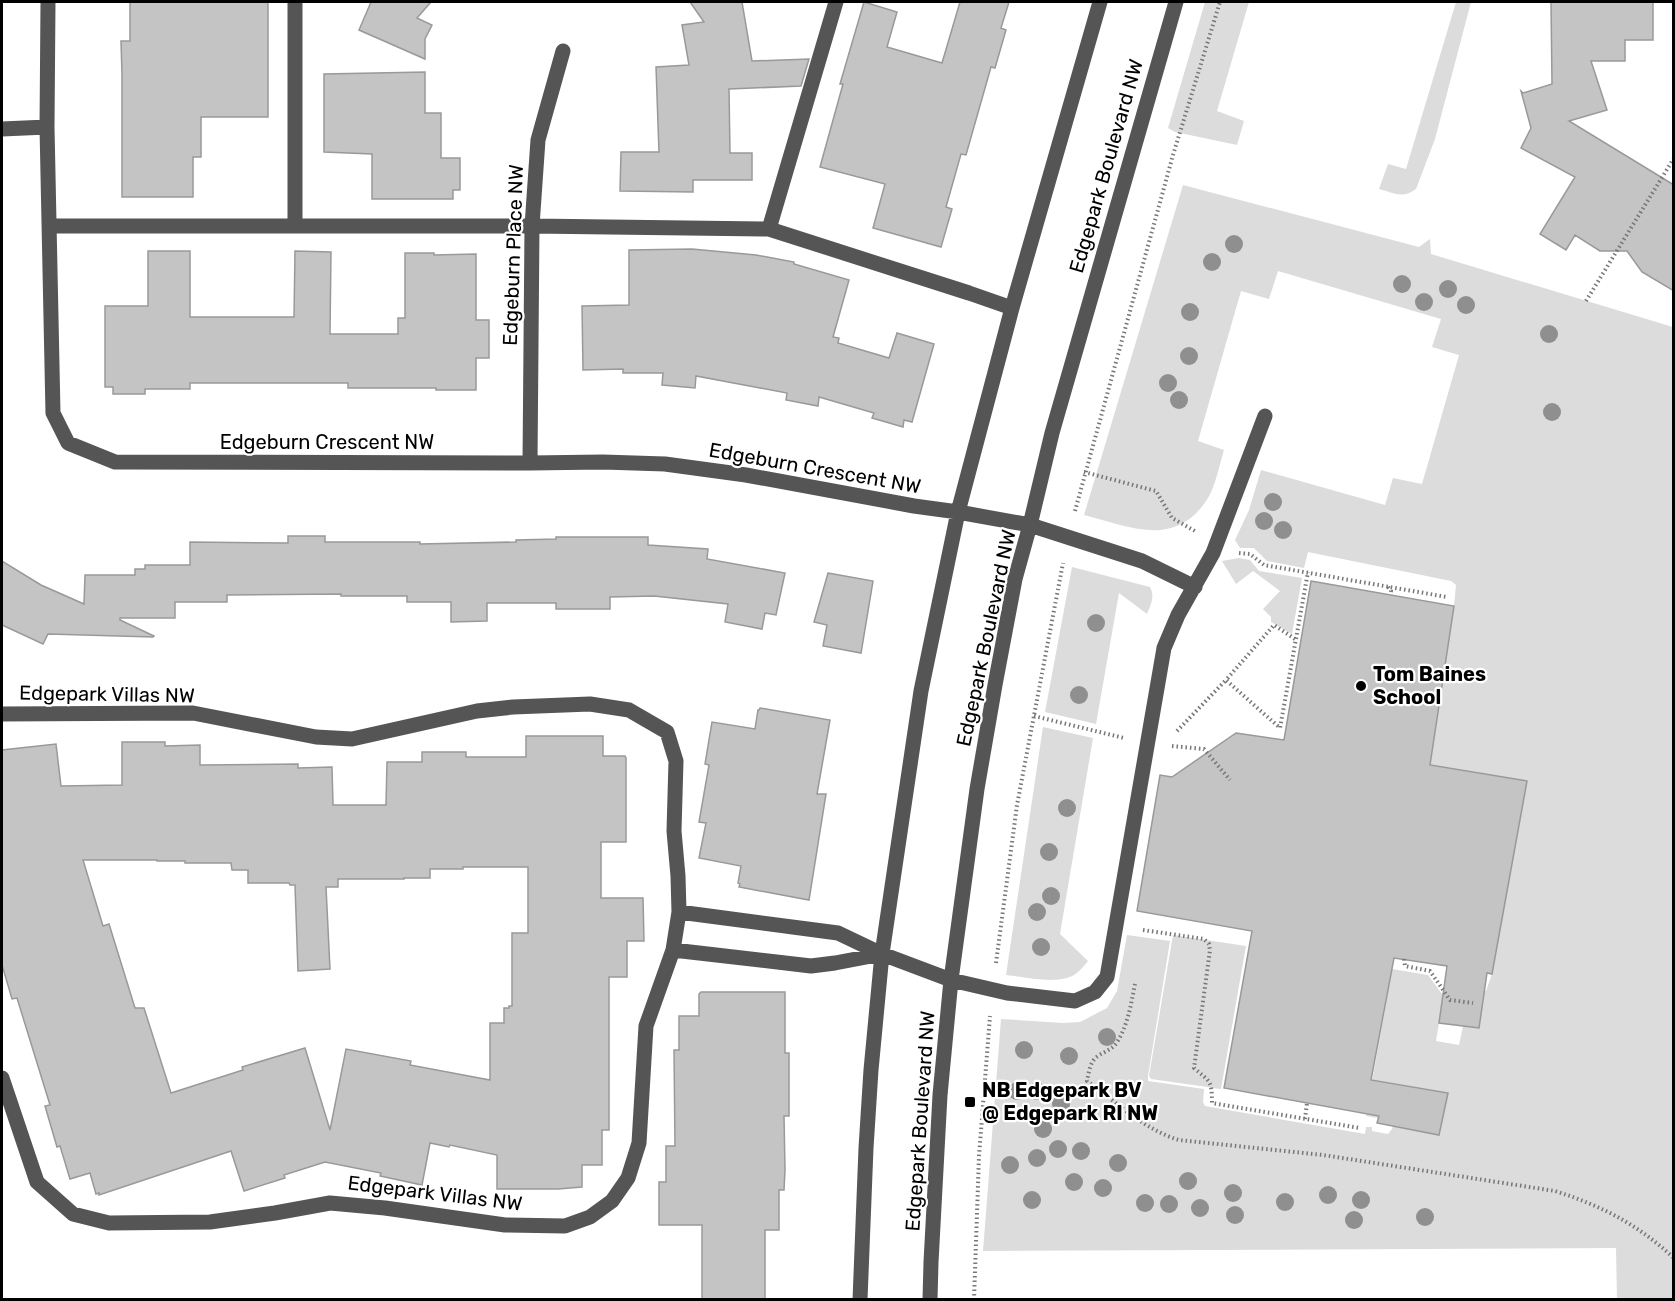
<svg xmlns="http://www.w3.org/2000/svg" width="1675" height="1301" font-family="Rubik,sans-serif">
	<rect width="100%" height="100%" fill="#fff"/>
	<path fill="#dcdcdc" d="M1205,2H1249L1217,111L1244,121L1237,145L1175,132L1168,128Z
		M1456,2H1471L1435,139L1416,189C1403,199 1394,193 1379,189L1388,164L1406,169Z
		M1183,185L1419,247L1430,239L1431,254L1673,327V1299H1617L1616,1248L983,1251L1001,1019L1063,1023L1080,1022L1107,1008L1117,991L1127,935L1170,941L1148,1076V1081L1204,1089L1203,1102L1205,1106L1365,1134L1366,1127H1372V1131L1388,1134L1392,1129L1393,1126L1439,1135L1447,1093L1386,1082L1378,1118L1366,1116L1392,969L1428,975L1445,998L1442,1005L1436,1041L1459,1045L1463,1026L1479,1028L1475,990L1486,991L1492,974L1527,781L1429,766L1454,606L1456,585L1451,581L1308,552L1304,568L1267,561L1254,548H1240L1235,540L1249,510L1261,470L1385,505L1393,478L1422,484L1459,355L1432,347L1441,319L1278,271L1269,299L1241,291L1198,441L1224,450C1220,463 1215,487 1208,498C1176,549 1131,527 1084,515Z
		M1239,558L1250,560L1259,571L1302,578L1292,634L1271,622V617L1263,609L1280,591L1253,571L1236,584L1222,561Z
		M1072,567L1150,587C1155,597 1151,604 1147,614L1119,593L1096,724L1045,712Z
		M1043,727L1093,738L1060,934L1088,961C1084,966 1079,972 1074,975C1057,985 1025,977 1006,975Z
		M1173,935L1246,946L1221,1089L1151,1079L1149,1076Z"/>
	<path fill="#c4c4c4" stroke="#999" stroke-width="1.5" fill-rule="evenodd" d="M130,2H268V117H201V157H193V197H122V74L121,41H130Z
		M371,2H431L417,18L432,25L425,39V59L359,30Z
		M690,2H742L752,61L809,59L801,86L729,89L730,153H752V180H693V192L620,191L621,152H659L656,67L689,65L682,25L704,22Z
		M864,2L897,12L887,47L942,63L960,2H1009L1001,28L1006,30L995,68L991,67L966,155L961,154L946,207L952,209L941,247L873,228L885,184L820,167L843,84H840Z
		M1551,2H1653V40H1625V61H1591L1607,110L1569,121L1674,185V291L1642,272L1627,251H1600L1575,235L1566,250L1540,234L1575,177L1521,148L1531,128L1521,91L1523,93L1552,84Z
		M425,72V113H441V158H460V190H453V199H372V154L324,152V74Z
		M692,249L756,255L794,262V264L849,280L833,337L839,338L838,343L889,358L897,333L934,344L912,422L904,420L903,427L872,418L874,413L819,397L818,406L786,400L787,393L696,376L695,388L662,385L663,373H623V369L583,370L582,306L629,305V250Z
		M148,251H190V317H294L295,251L331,252L330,334H398V318H405V253H434V255L476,254V320H489V358H476V390H436V388H348V383H190V389H145V394H113V387H105V306H148Z
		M288,536H325V542H420V544L516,542V540L556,539V537H648V545L708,549L707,559L785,573L776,615L765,613L762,629L725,622L728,604L654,596L610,597V609H556V603H487V621L451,622V602H407V596H341V594L227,595V602H175V618H120V620L154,636L153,637L48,634L43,644L2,625V561L41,585L84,604L85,575H135V569H145V565H190V542L288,543Z
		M828,573L873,581L861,653L823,646L827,625L814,622Z
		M1311,581L1454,606L1430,765L1527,781L1492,974L1487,973L1479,1028L1439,1023L1447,966L1394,958L1371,1080L1448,1093L1439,1135L1377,1123L1379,1116L1224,1088L1252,931L1137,911L1160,775L1172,777L1236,733L1284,740Z
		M760,708L830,720L817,794H826L809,900L739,887L740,884L738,883L741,866L699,858L706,823L699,822L709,765L705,764L712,722L755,729L758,710H759Z
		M526,736H603V756H625L626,758V842H601V898H643L644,941H627V977H609V1130H602V1165H582V1187L558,1189H497V1155L450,1145L449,1147L430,1143L422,1185L380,1176L381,1173L325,1162L284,1175L285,1178L244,1191L231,1151L99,1195V1193L96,1194L90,1173L70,1179L60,1146L57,1147L45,1106L50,1105L17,998L12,999L2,965V750L56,744L61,786L122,785V742H165V746L200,745V765L298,764V768L332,767L333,805H386L387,762H422V752H466V757H526ZM83,860H157V861H185V863H231L232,870H248V883H289L290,885H295L298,971L330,969L326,887H338V879H404V878H430V869H463V867H528V933H512V1006H509V1008H504V1023H490V1080L410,1065L411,1061L346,1049L330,1130L305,1048L242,1067L243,1070L171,1093L144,1008H135L109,924L103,926Z
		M701,992H785V1053H789V1116H784L785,1170L784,1190H779V1230H765V1299H702V1225H659V1182H666V1146H675L674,1050H679V1016H699V994Z"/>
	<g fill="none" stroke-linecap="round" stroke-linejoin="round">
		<path stroke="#777" stroke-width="4" stroke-dasharray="1.5 3" stroke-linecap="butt" d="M1586,301L1674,158
			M1084,472L1156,491L1172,518L1195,531
			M1075,511L1173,155L1220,2
			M1239,553L1250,554L1264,565L1447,597
			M1388,587L1391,591L1390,594
			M1295,639L1274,625L1226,680L1280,728L1308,572
			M1034,716L1124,738
			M1177,731L1226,680
			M1172,746L1204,749L1230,780
			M1143,930L1204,939L1209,944L1210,950L1194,1068C1210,1082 1212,1080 1212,1103L1359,1128
			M1404,959L1405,966L1430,971L1450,1000L1473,1003
			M996,963L1017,805L1063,563
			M1135,984C1131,1004 1128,1025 1117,1042C1112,1050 1105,1051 1098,1056C1090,1061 1089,1072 1087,1081C1116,1102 1145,1130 1179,1140L1323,1155L1555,1191C1602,1206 1637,1224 1674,1258
			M1305,1119L1307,1103
			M974,1300L979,1156L990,1016"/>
		<path stroke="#555" stroke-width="15" d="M48,2L47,127L53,413L68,443L115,462L530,463L603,462L665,464L746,475L914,506L958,512L1030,525L1142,561L1195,587
			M2,129L47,127
			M49,226H532L769,229L969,293L1012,308
			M295,226V2
			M769,229L836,2
			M530,463L532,226L538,140L563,51
			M2,714L193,713L316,737L352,739L477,711L513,707L590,704L629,710L667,732L676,761L674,831L678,876L679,912L673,950L646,1026L639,1143L628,1178L612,1201L590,1217L565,1226L505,1225L385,1208L330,1203L275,1213L210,1222L109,1223L73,1214L37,1182L2,1078
			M679,912L838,933L882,954L951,980L1007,993L1075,1001L1095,992L1107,977L1164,648L1178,615L1213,553L1265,416
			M673,950L811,966L835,963L882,954
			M860,1300L866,1148L871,1070L882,954L921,691L958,512L1012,308L1100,2
			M930,1300L931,1262L940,1095L951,980L977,789L995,685L1015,579L1030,525L1052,433L1176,2"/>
	</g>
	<g fill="#8f8f8f">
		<circle cx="1234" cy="244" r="9"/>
		<circle cx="1212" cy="262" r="9"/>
		<circle cx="1402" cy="284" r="9"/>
		<circle cx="1448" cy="289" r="9"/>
		<circle cx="1424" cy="302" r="9"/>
		<circle cx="1466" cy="305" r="9"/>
		<circle cx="1190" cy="312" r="9"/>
		<circle cx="1549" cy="334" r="9"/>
		<circle cx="1189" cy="356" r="9"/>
		<circle cx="1168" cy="383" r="9"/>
		<circle cx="1179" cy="400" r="9"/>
		<circle cx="1552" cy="412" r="9"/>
		<circle cx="1273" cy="502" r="9"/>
		<circle cx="1264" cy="521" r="9"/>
		<circle cx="1283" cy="530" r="9"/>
		<circle cx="1096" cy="623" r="9"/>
		<circle cx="1079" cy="695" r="9"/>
		<circle cx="1067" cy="808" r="9"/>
		<circle cx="1049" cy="852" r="9"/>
		<circle cx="1051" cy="896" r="9"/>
		<circle cx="1037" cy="912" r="9"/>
		<circle cx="1041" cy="947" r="9"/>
		<circle cx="1107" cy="1037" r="9"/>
		<circle cx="1024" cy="1050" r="9"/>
		<circle cx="1069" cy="1056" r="9"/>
		<circle cx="1017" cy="1091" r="9"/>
		<circle cx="1037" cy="1091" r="9"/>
		<circle cx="1061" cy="1104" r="9"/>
		<circle cx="1043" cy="1129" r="9"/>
		<circle cx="1058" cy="1149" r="9"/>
		<circle cx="1081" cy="1151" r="9"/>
		<circle cx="1037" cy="1158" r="9"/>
		<circle cx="1118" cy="1163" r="9"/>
		<circle cx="1010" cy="1165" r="9"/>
		<circle cx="1188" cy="1181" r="9"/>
		<circle cx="1074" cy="1182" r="9"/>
		<circle cx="1103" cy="1188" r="9"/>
		<circle cx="1233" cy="1193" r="9"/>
		<circle cx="1328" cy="1195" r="9"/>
		<circle cx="1032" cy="1200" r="9"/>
		<circle cx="1361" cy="1200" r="9"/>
		<circle cx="1285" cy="1202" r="9"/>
		<circle cx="1145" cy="1203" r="9"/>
		<circle cx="1169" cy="1204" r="9"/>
		<circle cx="1200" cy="1208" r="9"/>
		<circle cx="1235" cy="1215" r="9"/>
		<circle cx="1425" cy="1217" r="9"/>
		<circle cx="1354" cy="1220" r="9"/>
	</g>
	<g fill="#000" stroke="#fff" stroke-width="2">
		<circle cx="1361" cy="686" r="6"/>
		<rect x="964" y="1096" width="12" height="12" rx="3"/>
	</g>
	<g text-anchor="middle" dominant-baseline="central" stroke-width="4.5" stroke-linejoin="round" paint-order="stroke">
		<g font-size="20" fill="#000" stroke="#fff">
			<text transform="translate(1106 166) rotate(-74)">Edgepark Boulevard NW</text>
			<text transform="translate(513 255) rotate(-88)">Edgeburn Place NW</text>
			<text x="327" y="442">Edgeburn Crescent NW</text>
			<text transform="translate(815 468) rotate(10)">Edgeburn Crescent NW</text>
			<text transform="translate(986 638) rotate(-78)">Edgepark Boulevard NW</text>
			<text transform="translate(107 694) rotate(1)">Edgepark Villas NW</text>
			<text transform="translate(920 1121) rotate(-86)">Edgepark Boulevard NW</text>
			<text transform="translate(435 1193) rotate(7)">Edgepark Villas NW</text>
		</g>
		<g font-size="20" font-weight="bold" fill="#000" stroke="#fff" text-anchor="start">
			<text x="1373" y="674">Tom Baines<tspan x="1373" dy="23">School</tspan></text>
			<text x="982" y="1090">NB Edgepark BV<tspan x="982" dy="23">@ Edgepark RI NW</tspan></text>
		</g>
	</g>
	<rect width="1675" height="1301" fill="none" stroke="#000000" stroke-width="6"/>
</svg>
